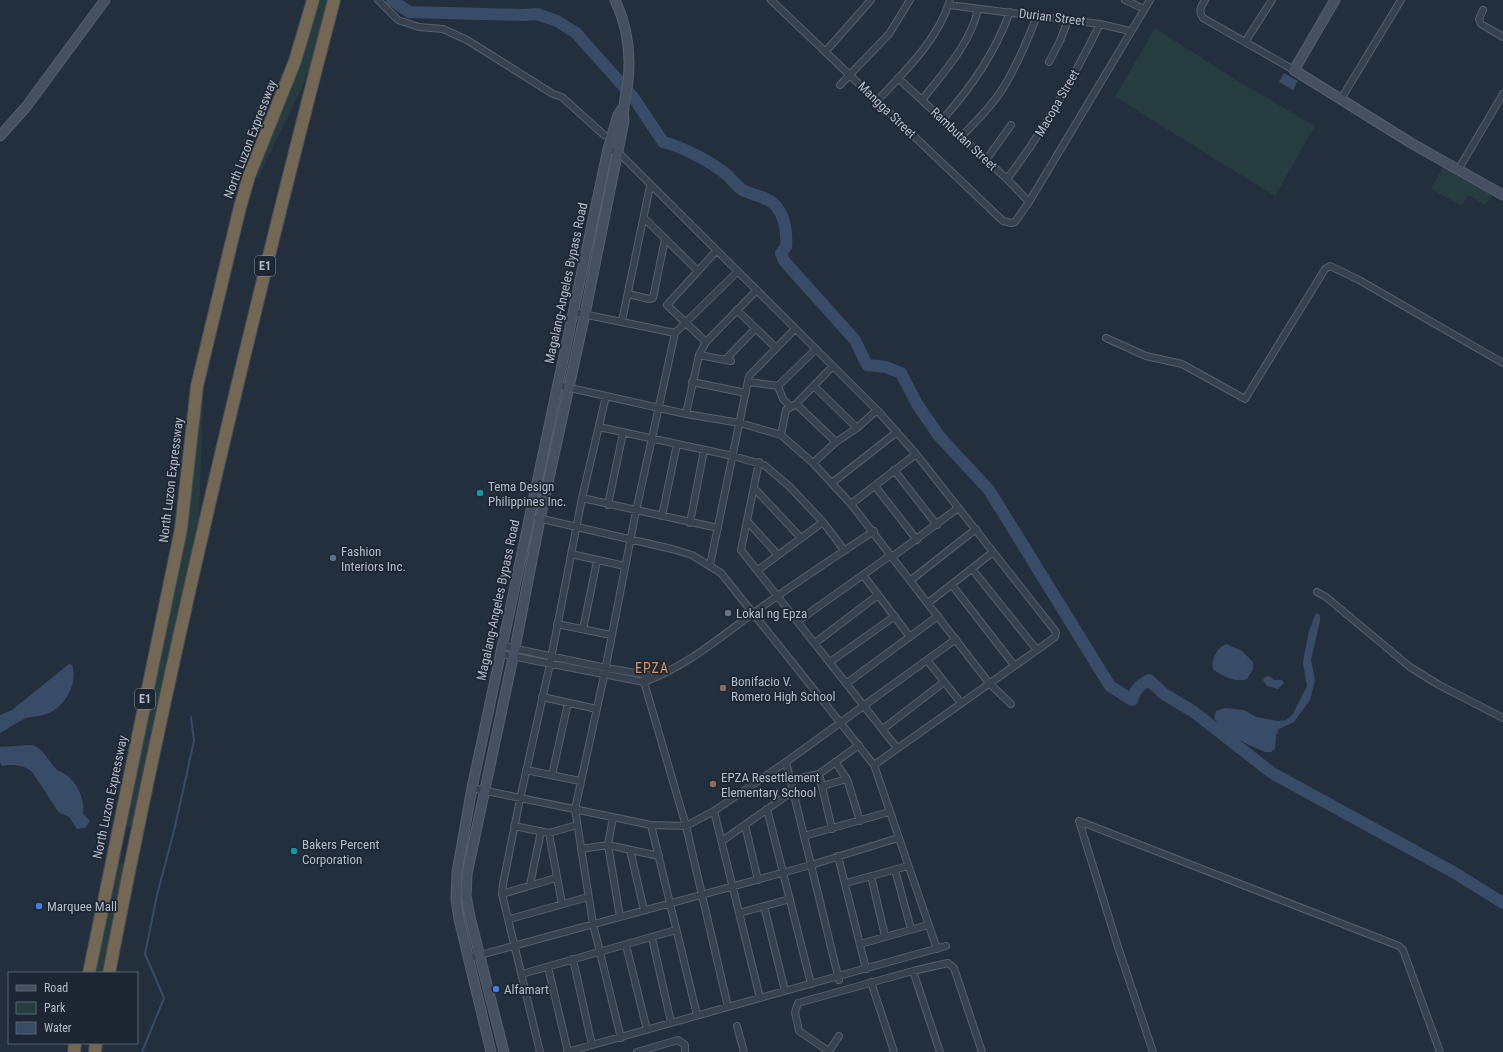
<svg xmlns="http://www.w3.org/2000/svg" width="1503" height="1052" font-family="'Roboto Condensed',sans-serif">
	<rect width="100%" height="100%" fill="#242f3e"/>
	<path fill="#263c3f" d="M317,0H330L312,61L301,90L258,177L253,176Z
		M1155,28L1233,78L1315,126L1275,196L1115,97Z
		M1445,164L1494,193L1485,205L1468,195L1462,206L1431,189Z
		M198,398L203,399L199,521L135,823L129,828L123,820Z
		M115,862L126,864L105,973H94Z"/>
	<path fill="#394c67" d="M1284,73L1298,81L1293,90L1279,82Z
		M1316,613L1320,615V621L1311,660L1315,680L1310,700L1294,722L1279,729L1276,736L1275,749L1271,752H1265C1247,744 1225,735 1214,718L1216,711L1225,708L1244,710L1256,717L1278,721L1286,720L1293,714L1307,686L1303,663L1304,656L1309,631Z
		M1226,644L1242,651L1253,662V669L1247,679C1236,683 1221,676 1213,669C1211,659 1217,648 1226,644Z
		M69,664L72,665C78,681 67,704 51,712C44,716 35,716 27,718C18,721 9,728 0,733V715L12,710Z
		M1269,676L1274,680H1282L1284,683L1278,689L1267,686L1263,680L1265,677Z
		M30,745C41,745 48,760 55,768C58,771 62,772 66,775C78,783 85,800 83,814L90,821L85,828L77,829L69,817L60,813L57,810L33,773C25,765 13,764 2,766L0,762V747Z"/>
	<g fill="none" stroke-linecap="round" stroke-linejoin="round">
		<path stroke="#394c67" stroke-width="2" d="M142,1052L164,998L145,954L157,895L174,831L194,741L191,717"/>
		<path stroke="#394c67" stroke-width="12" d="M392,0L409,12L523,15L537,14L557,21L576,33L633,97L663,142C681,146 714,163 728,176C732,180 736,185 741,189C752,196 768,196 776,206C785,217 787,233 786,247L781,253L784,261L855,340L867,365L886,367L901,373L917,404L939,436L989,490L1110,686L1132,700C1135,690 1139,685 1149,680L1164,694L1194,712L1272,773L1455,873L1503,903"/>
		<defs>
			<path id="street" d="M378,0L398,20L419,27L443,29L467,40L553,94L562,97L604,135
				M771,0L1003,221L1011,223L1015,222L1029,202L1150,0
				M1125,0L1144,9
				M1205,0C1201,7 1198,11 1203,18L1294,70
				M949,5L1100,24L1130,31
				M1483,10L1479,19L1481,24L1503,37
				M1245,42L1272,0
				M826,51L871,0
				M1049,62L1060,41L1068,20
				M898,78L1007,179L1029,202
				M840,85L889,34L910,0
				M1341,99L1401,0
				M922,100C943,73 971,43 978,9
				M877,101C905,71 938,40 950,0
				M943,119C973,85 994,54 1010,12
				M961,137C977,120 995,103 1006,83C1019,61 1028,39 1037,16
				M608,149L618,152L623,157L877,410L916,454L1056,632L1055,637L1037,650L874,765
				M986,160L1011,125
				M1458,170L1503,94
				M1007,179C1044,131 1073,78 1100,24
				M644,218L698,271L716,251
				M698,271L667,305L706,342
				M628,294L649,299L653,298L665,239
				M737,310L776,348
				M573,312L675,333
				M622,321L650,186
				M1106,338L1146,356L1182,364L1245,399L1325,269L1330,266L1359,280L1503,363
				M699,355L731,361
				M725,360L756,328
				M692,382L746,393
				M749,382L778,386L816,349
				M557,385L686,414L740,423L781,435L813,463L851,504L989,683L1011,704
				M778,386L783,399L791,407
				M814,386L857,428L877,410
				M796,404L836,442L813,463
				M686,414L699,355L706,342L757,290
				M599,427L733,456L764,465L789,486L823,522L844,550
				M781,435L786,410L796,404L833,366
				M836,442L857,428
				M759,462L741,550L897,748
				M894,470L937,525
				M833,482L897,432
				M875,486L917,540
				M754,488L801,538
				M582,498L718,528
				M851,504L916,454
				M608,505L623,433
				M662,516L677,444
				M538,518L672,549L692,555L721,573L874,765L937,949
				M747,521L778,555
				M690,523L704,450
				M571,554L625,566
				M892,557L958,508
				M710,565L749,376L795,329
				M972,569L1037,650
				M758,570L823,522
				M863,575L910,637
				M911,580L976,529
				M952,585L1014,665
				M1317,592L1326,597L1410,667L1439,685L1503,718
				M928,603L993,552
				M798,621L891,555
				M557,624L611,635
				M583,629L597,561
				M815,643L878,595
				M503,646L606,668L648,675
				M501,654L644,682C685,667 718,639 752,614C792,585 833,558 874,531
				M927,660L961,703
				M830,662L895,616
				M645,674L644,682L686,826L728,1007
				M847,683L938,616
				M542,697L597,709
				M883,729L944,682
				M786,762L839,980
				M835,762L847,779L860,821
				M526,770L580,781
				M819,774L832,829
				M552,775L568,703
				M790,780L819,774L859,745
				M822,786L847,779
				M472,788L651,825L686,826L714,811L786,762L956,639
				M767,809L811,984
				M714,811L760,998
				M613,817L608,845L620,917
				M1079,821L1399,946L1403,950L1440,1052
				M1079,821L1118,947L1153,1052
				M651,825L697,1015
				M745,825L758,880
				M514,826L549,833L577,825
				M549,833L562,904
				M804,836L889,812
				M722,841L793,791
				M581,849L608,845L659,856
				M630,850L644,910
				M838,856L866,969
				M895,870L911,929
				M871,876L885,936
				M846,883L908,866
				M530,885L541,831
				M502,894L556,878
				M764,906L785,991
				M739,913L790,899
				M510,919L588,897
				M652,938L671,1022
				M860,944L928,925
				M626,945L647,1030
				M469,958L811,865L898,838
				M573,959L592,1045
				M548,967L568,1052
				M913,971L940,1052
				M522,974L676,930
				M871,982L894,1052
				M737,1026L744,1052
				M621,1038L593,924L575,809L604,676L636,511L675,333L737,272
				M829,1051L839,1036
				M540,1052L502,894L503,884L520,799L550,664L582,498L606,396
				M567,1052L946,946
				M637,1052L678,1040L685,1045V1052
				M830,1052L799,1031L795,1012L798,1003L913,971L948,963L954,968L982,1052"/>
			<path id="secondary" d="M1335,0L1294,70L1411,143L1503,195
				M0,136L26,107L105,0
				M491,1052L459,919L456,900L457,872L472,788L608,149L618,115L622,109
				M504,1052L470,917L466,896L467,874L515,648L540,519L585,314L624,121C622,106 626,96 628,81C631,54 627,25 615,0"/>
			<path id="highway" d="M89,973L181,529L197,386L240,207L249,176L295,61L313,0
				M109,973C172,646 250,322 334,0
				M74,1052L75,1043
				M95,1052L96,1043"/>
		</defs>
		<use href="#street" stroke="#565f6c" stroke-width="8"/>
		<use href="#secondary" stroke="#565f6c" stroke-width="11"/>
		<use href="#highway" stroke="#434c59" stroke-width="14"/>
		<use href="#street" stroke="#38414e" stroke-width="6"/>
		<use href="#secondary" stroke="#465061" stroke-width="9"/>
		<use href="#highway" stroke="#746855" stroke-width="12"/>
	</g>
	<g fill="#0f9aa8" stroke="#1d2633" stroke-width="1.5">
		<circle cx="480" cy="493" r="4"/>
		<circle cx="294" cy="851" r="4"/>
	</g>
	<circle fill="#5c6f8a" stroke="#1d2633" stroke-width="1.5" cx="333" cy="558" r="4"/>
	<circle fill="#6b7280" stroke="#1d2633" stroke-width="1.5" cx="728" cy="613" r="4"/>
	<g fill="#8d6e63" stroke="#1d2633" stroke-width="1.5">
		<circle cx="723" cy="688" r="4"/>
		<circle cx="713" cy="784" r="4"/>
	</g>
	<g fill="#3f7fe0" stroke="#1d2633" stroke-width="1.5">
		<circle cx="39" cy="906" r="4"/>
		<circle cx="496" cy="989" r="4"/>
	</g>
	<g text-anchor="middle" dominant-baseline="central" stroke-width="3.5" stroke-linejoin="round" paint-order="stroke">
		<g fill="#1d2633" stroke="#878f9c" stroke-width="1">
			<rect x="255" y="256" width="20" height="20" rx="3"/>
			<rect x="135" y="689" width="20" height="20" rx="3"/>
		</g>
		<g font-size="12" font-weight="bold" fill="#b4bcc9">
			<text x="265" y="266">E1</text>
			<text x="145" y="699">E1</text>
		</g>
		<g font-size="13" fill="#b4bcc9" stroke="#1d2633">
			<text transform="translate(1052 17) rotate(7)">Durian Street</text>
			<text transform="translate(1057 103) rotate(-60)">Macopa Street</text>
			<text transform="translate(887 110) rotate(44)">Mangga Street</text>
			<text transform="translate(250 139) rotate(-69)">North Luzon Expressway</text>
			<text transform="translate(964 139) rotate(43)">Rambutan Street</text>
			<text transform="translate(566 283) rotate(-78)">Magalang-Angeles Bypass Road</text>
			<text transform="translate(171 480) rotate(-83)">North Luzon Expressway</text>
			<text transform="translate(498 600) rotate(-78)">Magalang-Angeles Bypass Road</text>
			<text transform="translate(110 797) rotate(-78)">North Luzon Expressway</text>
		</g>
		<g font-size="13" fill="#b4bcc9" stroke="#1d2633" text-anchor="start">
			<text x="488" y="486">Tema Design<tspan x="488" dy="15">Philippines Inc.</tspan></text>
			<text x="341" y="551">Fashion<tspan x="341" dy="15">Interiors Inc.</tspan></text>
			<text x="736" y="613">Lokal ng Epza</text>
			<text x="731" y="681">Bonifacio V.<tspan x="731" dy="15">Romero High School</tspan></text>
			<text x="721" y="777">EPZA Resettlement<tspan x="721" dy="15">Elementary School</tspan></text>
			<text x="302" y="844">Bakers Percent<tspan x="302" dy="15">Corporation</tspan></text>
			<text x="47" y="906">Marquee Mall</text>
			<text x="504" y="989">Alfamart</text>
		</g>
		<g font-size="14" letter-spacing="1" fill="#d59563" stroke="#1d2633">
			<text x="652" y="668">EPZA</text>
		</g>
	</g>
	<rect x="8" y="972" width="130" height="72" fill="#1d2633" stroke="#59626f"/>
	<rect x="16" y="985" width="20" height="6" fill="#465061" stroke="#59626f"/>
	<text x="44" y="992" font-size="12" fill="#b4bcc9">Road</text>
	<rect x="16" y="1002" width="20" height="12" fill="#263c3f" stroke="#59626f"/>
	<text x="44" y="1012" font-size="12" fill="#b4bcc9">Park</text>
	<rect x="16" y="1022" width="20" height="12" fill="#394c67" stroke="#59626f"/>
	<text x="44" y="1032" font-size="12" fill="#b4bcc9">Water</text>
</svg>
